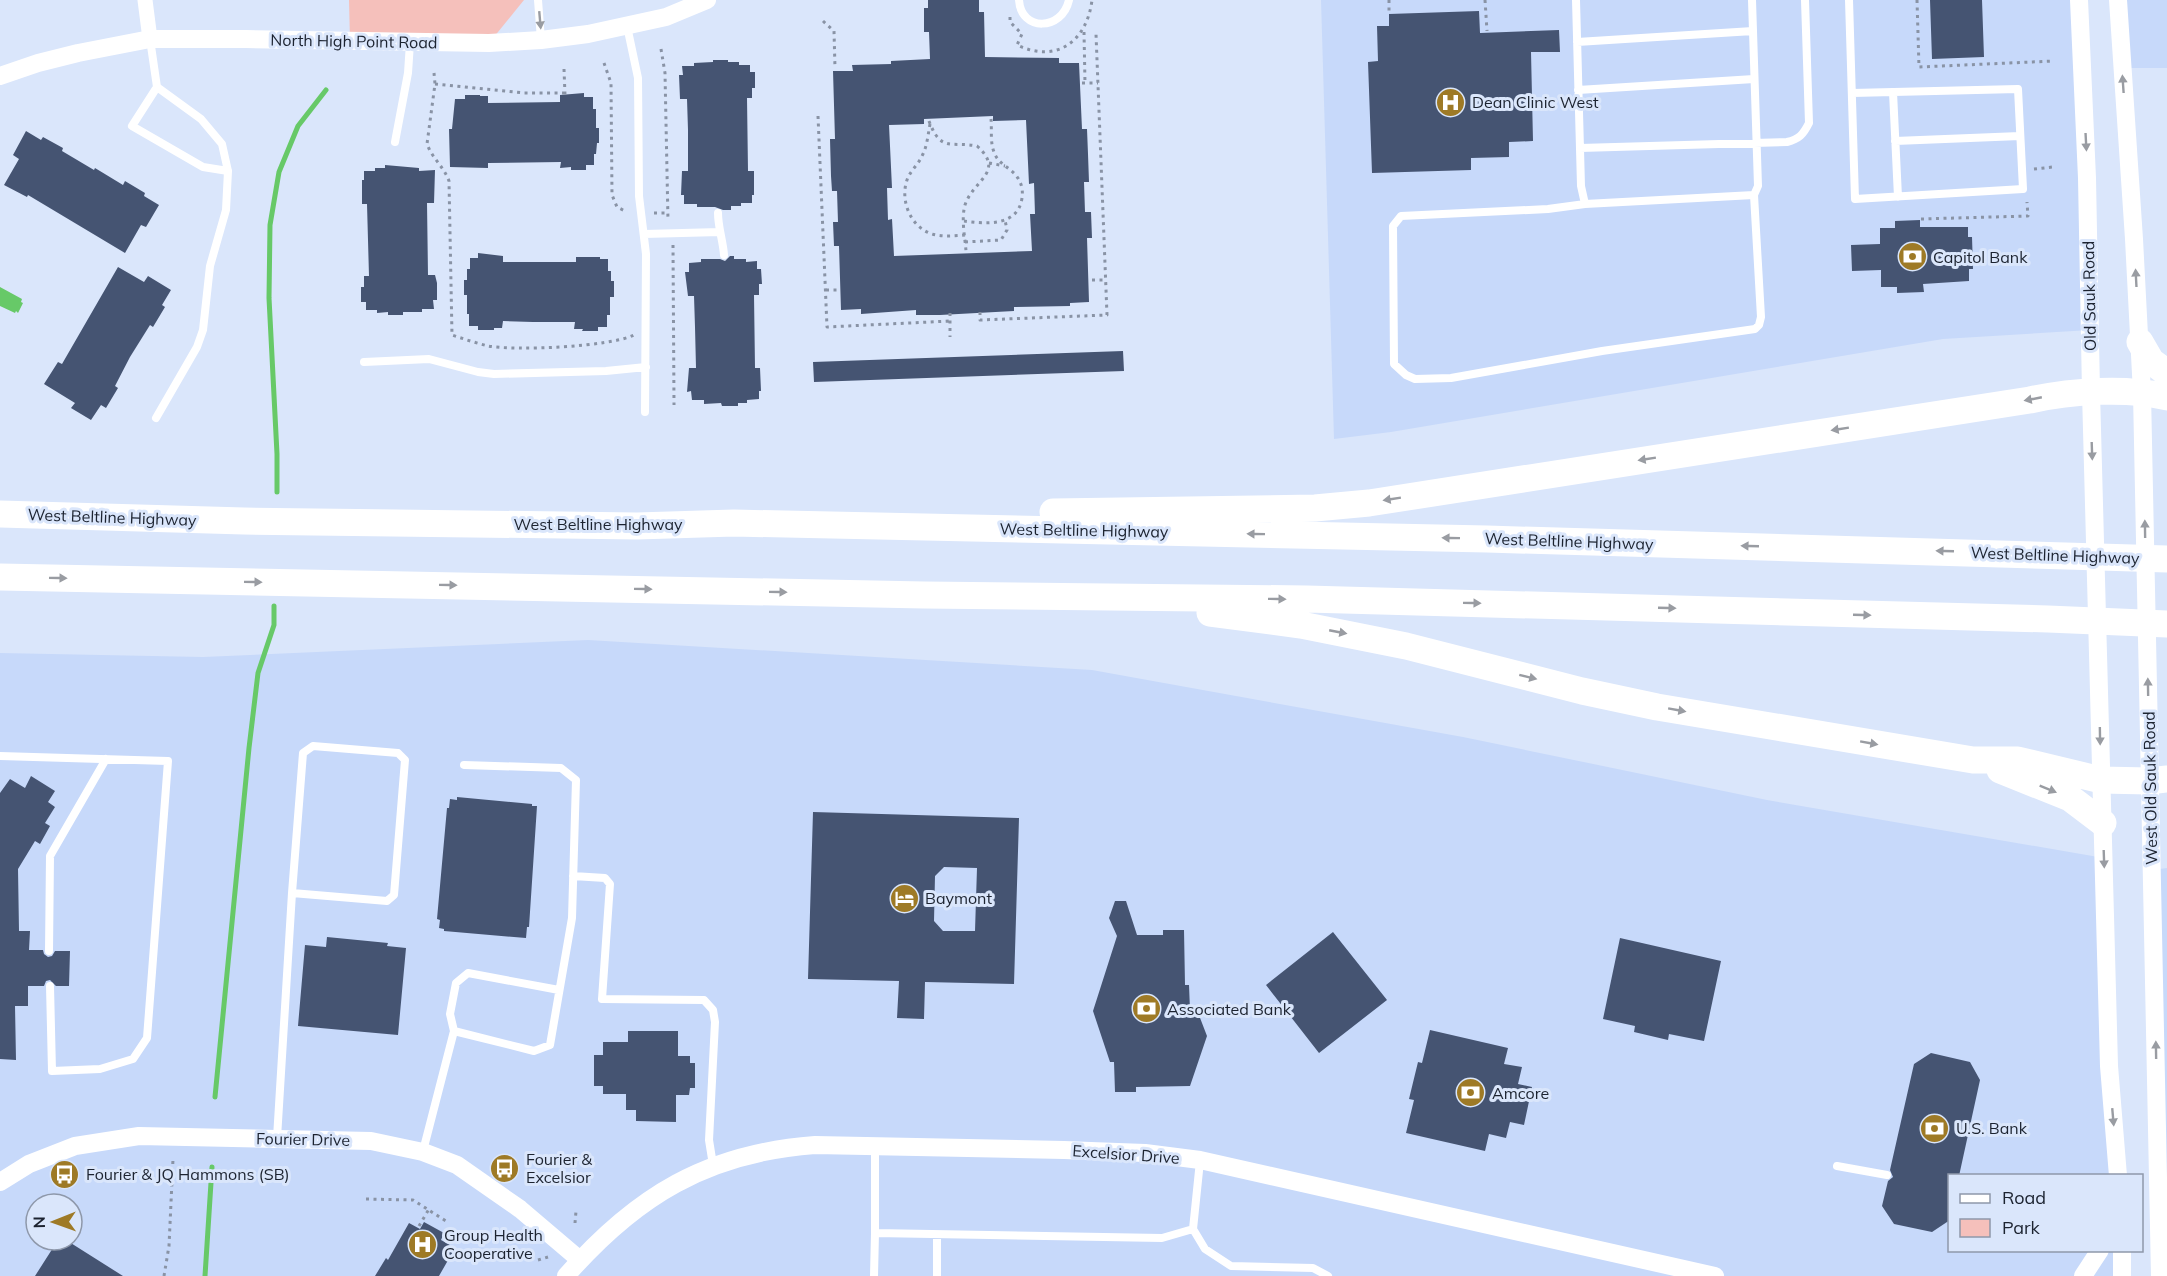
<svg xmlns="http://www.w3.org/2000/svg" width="2167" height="1276" font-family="Mulish,sans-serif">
	<rect width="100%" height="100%" fill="#dae6fb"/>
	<path fill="#c7d9fa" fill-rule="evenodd" d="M1321,0H2079L2090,330L1943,339L1391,432L1334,439Z
		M2118,0H2167V68H2122Z
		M588,640L1092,670L1463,737L1767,800L2104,858L2118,1175L1950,1176V1250L2122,1251V1276H0V653L203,657ZM36,1204H72V1240H36Z
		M2167,868V1276L2152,870Z"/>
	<path fill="#f5c0bb" d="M349,0H524L489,43L350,41Z"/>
	<path fill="#67c968" d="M0,287L22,299L21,302L23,303L18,313L16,311L15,313L0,306Z"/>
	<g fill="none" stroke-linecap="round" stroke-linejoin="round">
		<path stroke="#67c968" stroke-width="5" d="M277,492V454L269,298L270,225L279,172L298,126L326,90
			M215,1097L249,748L258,673L274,625V606
			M205,1276L212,1167"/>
	</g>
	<path fill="#455472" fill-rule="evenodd" d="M928,0H979V12H984L985,57L1059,58V63H1079L1082,129H1087L1088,154L1089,182H1084L1085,212H1091L1092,238H1087L1089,302L1070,303V306L1014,307V311L940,315H916V310L861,314V309L841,310L839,246H834L833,222H838L837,191H832L831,176L830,139H835L833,71H853L852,65L891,64V61L930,59L929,32H924V8H928ZM993,116V121L1026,120L1029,184L1034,183L1035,214H1030L1032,251L894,256L892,219L888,220L887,188H892L889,125L924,124V119Z
		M1930,0H1982L1984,57L1932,59Z
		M1479,11L1480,33L1559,30L1560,52H1531L1533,141L1509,142V157L1471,158V170L1372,173L1368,62L1378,61L1377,26H1389V14Z
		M713,60H728V62H739V65H750V72H755V88H752V98H747L748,171H754V195H752V203H741V206H731V210H723L715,207H697V204H684V195H681L682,171H688V130L687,99H680L679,75H683L682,66H694V63L713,62Z
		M584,93V97H593V109H596V128H599V143H597L596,154H594V165H586V170H571V167L560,168L561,162L488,163V168L450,167L449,129H452L455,99H465V95H480V96H488V103L560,102V95Z
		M26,131L41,140L43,137L63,148L62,151L94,170L95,168L123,185L125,181L145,193L144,196L159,205L146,227L141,225L125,253L28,195L27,197L4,185L19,159L13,155Z
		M385,165L419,168V171L435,170L434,203H427L428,275H435L437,283V300H433L434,309H422V312H403V315H388V312L377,313V310H366V302H361V287H364V276H369L367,204H362V180H364V171H375V168H385Z
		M1920,220V227H1968V237H1972L1973,269H1969V281L1923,284L1924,292L1897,293V287H1881V270L1852,271L1851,245L1880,244V228H1895V221Z
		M478,253L503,256V262H576V257H600V259H608V271H611V281H614V297H610V315H607V327H598V331H582L583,329H574L575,322H533L503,321L502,328H494V330H478V326H469V314H467V295H464V280H467V269H470V258H478Z
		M730,256H734V259H746V262L757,261V269H761L762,284H759V295H754L755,368H760L761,391H759V399L747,400V403H738V406H722L721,403L704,404V400H692L691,391L687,392L689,368H696L695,327L694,296H688L685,272H689V263L701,262V259H720L725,261Z
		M118,267L144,282L148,276L171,290L162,305L165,307L153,327L150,325L130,357L115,386L118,388L106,408L101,405L91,420L71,408L75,403L44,384L58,362L62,364Z
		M1123,351L1124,371L814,382L813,362Z
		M31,776L55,791L48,802L55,807L45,823L50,826L40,844L35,841L18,869L19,931H30L29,950H43L44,954L48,957L52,956L55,951H70L69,986H56L50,980L46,981L44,986H28V1006H15L16,1060L0,1059V793L10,779L25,788Z
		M457,797L532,804V806H537L529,927H527L526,938L444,931V929L439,928L440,920L437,919L447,808H449L450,799L457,800Z
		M813,812L1019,818L1014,984L925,982L924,1019L897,1018L899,981L808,979ZM944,867L977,868L975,931H943L934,921L935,876Z
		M1115,901H1126L1137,935H1163V930H1184L1185,985H1189L1190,1010H1197L1207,1036L1190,1086L1136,1087V1092H1115L1114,1062H1110L1093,1011L1117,936L1109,918Z
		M1333,932L1387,1000L1319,1053L1266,985Z
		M327,937L388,943L387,946L406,948L398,1035L298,1026L305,945L326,947Z
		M1620,938L1721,961L1704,1041L1669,1034L1668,1040L1634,1032L1635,1026L1603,1019Z
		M1430,1030L1508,1048L1504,1064L1522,1067L1518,1084L1532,1087L1524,1125L1510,1122L1506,1138L1489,1134L1485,1151L1406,1133L1414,1100L1409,1099L1418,1062L1422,1063Z
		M628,1031H678V1056H690V1063H695V1088H690L689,1095H676V1122L636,1121V1110H626V1094H603V1086H594V1055H603V1042H628Z
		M1931,1053L1970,1062L1980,1080L1959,1176H1950V1220L1932,1232L1894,1224L1882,1206L1888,1181L1893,1177L1890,1170L1914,1064Z
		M424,1222L444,1233L441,1240L455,1248L439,1276H375L386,1258L388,1260L409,1223L420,1229Z
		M58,1240H66L123,1276H35Z"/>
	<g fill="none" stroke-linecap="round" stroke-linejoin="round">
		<path stroke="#8993a5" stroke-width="3" stroke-dasharray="3 4.5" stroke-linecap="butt" d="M1389,0V11
			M1485,0L1487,31
			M1917,0L1919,67L2054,61
			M1010,17V22L1022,34L1017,45C1057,64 1087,41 1092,0
			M823,21L834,31L835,68
			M1084,32L1085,83
			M661,49L665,73L668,221
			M604,63L611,83L612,195L617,207L627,212
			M564,69L565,95
			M434,73L435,84L427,144C432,158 444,167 449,181L452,335C464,339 476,343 488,346C515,351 610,347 634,335
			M1082,83H1098
			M435,84L524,93H565
			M818,116L827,327L950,321
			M929,121C941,153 951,141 977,146C1006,172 973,180 965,205C961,219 965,237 966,251
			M930,124C928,135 927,147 922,156C918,165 910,171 907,180C900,200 910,227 932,234C942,237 954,236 965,235
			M989,163L1005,166
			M2034,169L2053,167
			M654,213H667
			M1921,219L2028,216L2027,202
			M964,221C985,224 1018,227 1022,198C1023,192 1022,185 1019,180C1013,168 998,165 994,152C990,142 992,130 991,119
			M965,242L1001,240L1007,230L1005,220
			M673,245L674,405
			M1092,280H1105
			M826,290H837
			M980,312V320L1107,315L1096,34
			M950,313V337
			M366,1199L413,1200L449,1223
			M575,1223L576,1211
			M419,1226L429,1209
			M538,1260L548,1257
			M164,1276L169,1246L173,1159"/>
		<path stroke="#fff" stroke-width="8" d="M538,0L541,40
			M1019,0C1021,32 1062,31 1069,0
			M1576,0L1581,186L1585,204L1754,195L1758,186L1752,0
			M1849,0L1855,199L2023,189L2018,89L1852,93
			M627,26L638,78L639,196L646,254L645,412
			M150,39L157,87L201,119L222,144L228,171L226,210L210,266L203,330L197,347L156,418
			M1577,42L1753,31
			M157,87L132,126L203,167L228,171
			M1578,90L1754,79
			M1893,92L1898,197
			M1895,141L2020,136
			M395,142L408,73L410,43
			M1580,148L1787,142C1799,139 1803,135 1809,123L1805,0
			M1585,204L1548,209L1401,216L1393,226L1394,364L1406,375L1415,379L1451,378L1602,351L1755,329L1759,325L1761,317L1754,195
			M718,213C718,227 723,241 724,255
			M644,234L720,232
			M364,362L429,359L478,372L494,374L606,371L646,367
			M0,756L168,761L147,1038L133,1059L100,1069L52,1071L50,986
			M573,876L605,878L610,884L602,999L704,1000L713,1010L715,1022L709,1140L713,1165
			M49,951L50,856L106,759
			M454,1031L450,1014L456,983L468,973L559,990
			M277,1138L292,893L387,901L394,895L405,760L398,753L313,746L303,753L292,893
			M875,1147V1233L1162,1238L1193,1229
			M423,1151L454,1031L534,1051L550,1045L572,918L576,780L561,768L464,765
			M1200,1161L1193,1229L1205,1249L1231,1266L1313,1268L1328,1276
			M1837,1166L1887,1175
			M874,1276L875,1233
			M937,1276V1235"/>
		<path stroke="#fff" stroke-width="15" d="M145,0L150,39"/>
		<path stroke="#fff" stroke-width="18" d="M2079,0L2087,178L2091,392L2109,1066L2118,1176
			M2118,0L2134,239L2142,393L2160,1276
			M0,76L38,63L78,53L150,39H246L489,43L541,40L588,34L666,17L707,0
			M0,1182L29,1164L75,1146L139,1136L371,1141L423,1152L457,1165L520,1209L580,1260
			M2122,1250V1276
			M566,1276C636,1196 707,1153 815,1145L1064,1150L1145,1153L1200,1160L1715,1276
			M2083,1276L2100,1250"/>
		<path stroke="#fff" stroke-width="27" d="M2140,342L2151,361L2167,373
			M1053,512L1315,508L1369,503L2030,400C2071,391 2126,387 2167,397
			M0,514L244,521L637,526L734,523L1487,539L2167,559
			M0,577L924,595L1307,599L2048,619L2167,624
			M1210,613L1301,625L1406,646L1582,691L1657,707L1973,760H2018L2101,780L2149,781L2167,779
			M2000,770L2070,798L2103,823"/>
	</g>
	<defs><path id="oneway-solid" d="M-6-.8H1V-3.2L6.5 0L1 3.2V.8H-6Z" transform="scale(1.5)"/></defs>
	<g fill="#999ca2">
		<use href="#oneway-solid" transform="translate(540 20) rotate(85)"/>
		<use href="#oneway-solid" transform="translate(2123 84) rotate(-94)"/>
		<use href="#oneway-solid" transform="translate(2086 142) rotate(87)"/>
		<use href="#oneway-solid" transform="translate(2136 278) rotate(-93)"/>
		<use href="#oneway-solid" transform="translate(2033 399) rotate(169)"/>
		<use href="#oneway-solid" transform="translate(1840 429) rotate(171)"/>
		<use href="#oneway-solid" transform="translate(2092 451) rotate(88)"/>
		<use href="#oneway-solid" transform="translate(1647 459) rotate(171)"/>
		<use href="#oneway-solid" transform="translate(1392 499) rotate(171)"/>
		<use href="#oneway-solid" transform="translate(2145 529) rotate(-91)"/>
		<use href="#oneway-solid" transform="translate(1256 534) rotate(-179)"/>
		<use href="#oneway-solid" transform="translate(1451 538) rotate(-179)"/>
		<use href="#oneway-solid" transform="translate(1750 546) rotate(-178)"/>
		<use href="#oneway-solid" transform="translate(1945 551) rotate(-178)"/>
		<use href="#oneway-solid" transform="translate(58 578) rotate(1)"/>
		<use href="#oneway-solid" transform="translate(253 582) rotate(1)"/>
		<use href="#oneway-solid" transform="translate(448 585) rotate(1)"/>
		<use href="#oneway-solid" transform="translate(643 589) rotate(1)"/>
		<use href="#oneway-solid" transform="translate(778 592) rotate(1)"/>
		<use href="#oneway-solid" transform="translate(1277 599) rotate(1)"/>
		<use href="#oneway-solid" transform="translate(1472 603) rotate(1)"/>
		<use href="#oneway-solid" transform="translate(1667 608) rotate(2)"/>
		<use href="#oneway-solid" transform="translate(1862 615) rotate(2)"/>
		<use href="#oneway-solid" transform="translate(1338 632) rotate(11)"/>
		<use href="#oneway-solid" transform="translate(1528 677) rotate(14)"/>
		<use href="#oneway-solid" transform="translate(2148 687) rotate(-91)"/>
		<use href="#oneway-solid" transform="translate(1677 710) rotate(10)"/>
		<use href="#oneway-solid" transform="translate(2100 736) rotate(89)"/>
		<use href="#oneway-solid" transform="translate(1869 743) rotate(10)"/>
		<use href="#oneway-solid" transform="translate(2048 789) rotate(22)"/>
		<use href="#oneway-solid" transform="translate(2104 859) rotate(88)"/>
		<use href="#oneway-solid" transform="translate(2156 1050) rotate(-91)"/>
		<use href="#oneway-solid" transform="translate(2113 1117) rotate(85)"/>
	</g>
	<defs>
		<symbol id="hospital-disc" viewBox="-11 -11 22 22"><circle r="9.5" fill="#9e7a26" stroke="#dae6fb"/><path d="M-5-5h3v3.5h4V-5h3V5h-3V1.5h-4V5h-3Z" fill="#fff"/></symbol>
		<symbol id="bank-disc" viewBox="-11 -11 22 22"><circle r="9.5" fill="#9e7a26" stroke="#dae6fb"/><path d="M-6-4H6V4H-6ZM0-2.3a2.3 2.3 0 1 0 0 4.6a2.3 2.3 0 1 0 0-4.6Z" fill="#fff"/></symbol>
		<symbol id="hotel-disc" viewBox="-11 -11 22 22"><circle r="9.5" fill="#9e7a26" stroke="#dae6fb"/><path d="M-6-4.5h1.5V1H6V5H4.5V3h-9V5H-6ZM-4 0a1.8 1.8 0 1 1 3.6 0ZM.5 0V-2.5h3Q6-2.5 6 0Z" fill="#fff"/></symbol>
		<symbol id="bus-disc" viewBox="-11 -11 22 22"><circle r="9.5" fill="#9e7a26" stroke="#dae6fb"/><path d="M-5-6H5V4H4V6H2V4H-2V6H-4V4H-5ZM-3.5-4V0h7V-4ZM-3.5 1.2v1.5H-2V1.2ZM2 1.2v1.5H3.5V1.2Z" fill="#fff"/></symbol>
	</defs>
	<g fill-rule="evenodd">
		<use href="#hospital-disc" x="1434" y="86" width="33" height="33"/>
		<use href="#bank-disc" x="1896" y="240" width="33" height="33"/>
		<use href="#hotel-disc" x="888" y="882" width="33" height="33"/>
		<use href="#bank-disc" x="1130" y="992" width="33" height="33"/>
		<use href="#bank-disc" x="1454" y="1076" width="33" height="33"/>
		<use href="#bank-disc" x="1918" y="1112" width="33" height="33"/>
		<use href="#bus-disc" x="488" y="1152" width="33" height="33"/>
		<use href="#bus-disc" x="48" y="1158" width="33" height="33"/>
		<use href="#hospital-disc" x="406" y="1228" width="33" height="33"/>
	</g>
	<g text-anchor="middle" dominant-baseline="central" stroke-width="6" stroke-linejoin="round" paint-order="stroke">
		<g font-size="16" fill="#1c2330" stroke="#dae6fb">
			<text transform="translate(354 41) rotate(1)">North High Point Road</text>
			<text transform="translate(2089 296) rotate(-91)">Old Sauk Road</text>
			<text transform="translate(112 517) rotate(2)">West Beltline Highway</text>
			<text x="598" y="524">West Beltline Highway</text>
			<text transform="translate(1084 530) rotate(1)">West Beltline Highway</text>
			<text transform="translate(1569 541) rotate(2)">West Beltline Highway</text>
			<text transform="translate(2055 555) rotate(2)">West Beltline Highway</text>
			<text transform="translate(2150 788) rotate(-91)">West Old Sauk Road</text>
			<text transform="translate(303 1139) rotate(1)">Fourier Drive</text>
			<text transform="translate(1126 1154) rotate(4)">Excelsior Drive</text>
		</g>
		<g font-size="16" fill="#1c2330" stroke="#dae6fb" text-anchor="start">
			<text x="1472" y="102">Dean Clinic West</text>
			<text x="1933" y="257">Capitol Bank</text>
			<text x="925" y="898">Baymont</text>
			<text x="1167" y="1009">Associated Bank</text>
			<text x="1492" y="1093">Amcore</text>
			<text x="1956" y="1128">U.S. Bank</text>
			<text x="526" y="1159">Fourier &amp;<tspan x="526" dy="18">Excelsior</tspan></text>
			<text x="86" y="1174">Fourier &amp; JQ Hammons (SB)</text>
			<text x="444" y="1235">Group Health<tspan x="444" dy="18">Cooperative</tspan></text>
		</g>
	</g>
	<rect x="1948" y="1174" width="195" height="78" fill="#dae6fb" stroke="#8e98aa" stroke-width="1.5"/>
	<rect x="1960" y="1194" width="30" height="9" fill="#ffffff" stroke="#8e98aa" stroke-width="1.5"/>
	<text x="2002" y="1204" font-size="18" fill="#1c2330">Road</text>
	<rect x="1960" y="1219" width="30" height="18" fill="#f5c0bb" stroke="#8e98aa" stroke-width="1.5"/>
	<text x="2002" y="1234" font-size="18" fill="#1c2330">Park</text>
	<g transform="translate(54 1222) rotate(269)"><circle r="28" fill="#dae6fb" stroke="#8e98aa" stroke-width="1.5"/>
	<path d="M0-4.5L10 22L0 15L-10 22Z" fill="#9e7a26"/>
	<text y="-9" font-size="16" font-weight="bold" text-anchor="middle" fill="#1c2330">N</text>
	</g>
</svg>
